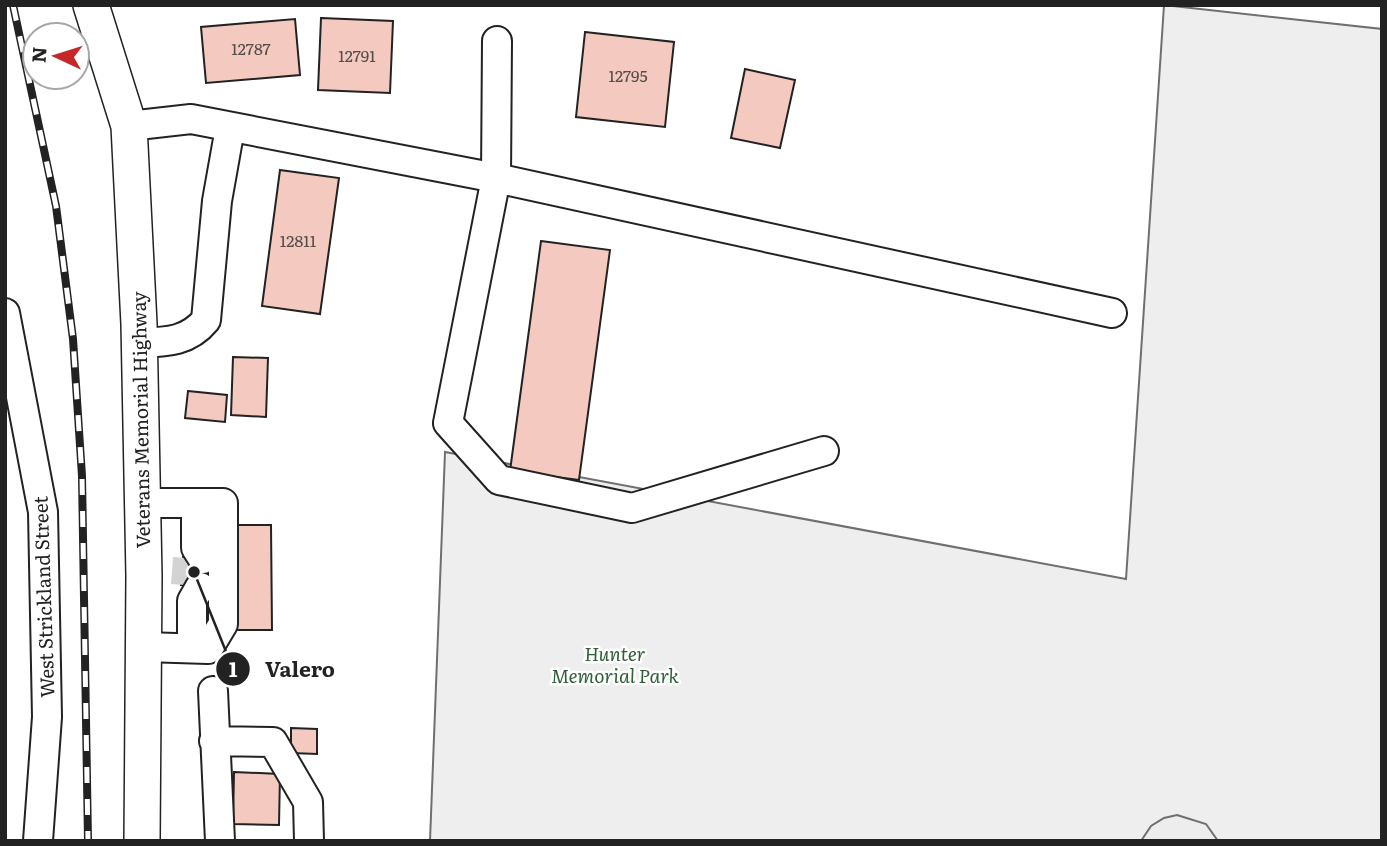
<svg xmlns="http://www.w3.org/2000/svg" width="1387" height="846" font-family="Literata,serif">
	<rect width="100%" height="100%" fill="#fff"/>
	<path fill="#eee" stroke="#6f6f6f" stroke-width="2" d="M1164,5L1382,29V841H430L445,452L1126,579Z"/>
	<path fill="#ededed" stroke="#6f6f6f" stroke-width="2" d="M1177,815L1206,824L1218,841H1141L1151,826L1164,818Z"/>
	<path fill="#f3c9c0" stroke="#222" stroke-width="2" d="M321,18L393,21L390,93L318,90Z
		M295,19L300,75L206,83L201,27Z
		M585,32L674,42L665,127L576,117Z
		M745,69L795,80L780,148L731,138Z
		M280,170L339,178L320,314L262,306Z
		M541,241L610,250L579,480L510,471Z
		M233,357L268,358L266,417L231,415Z
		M188,391L227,395L225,422L185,418Z
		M237,525H271L272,630H236Z
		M183,557L207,559L205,587L181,585Z
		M291,728L317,729V754L291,753Z
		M234,772L280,774L279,825L233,824Z"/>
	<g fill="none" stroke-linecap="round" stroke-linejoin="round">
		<path stroke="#d3d3d3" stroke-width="28" stroke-dasharray="28 14" stroke-linecap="butt" d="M185,585L187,558"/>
		<defs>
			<path id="minor" d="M497,41L496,178L448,423L499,480L632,508L824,451
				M129,126L191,119L496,178L1112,313
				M5,313L43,512L47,717L38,841
				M139,343C166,342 188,342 206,320L217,201L230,128
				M142,503H223V624L208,649L144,647
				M196,503V548L203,559
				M192,648V601L200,587
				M213,691L220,841
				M214,741L273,742L308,802L309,841"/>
			<path id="major" d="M91,5L129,126L139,324L144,576L142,841"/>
		</defs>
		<use href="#minor" stroke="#222" stroke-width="32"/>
		<use href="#major" stroke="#222" stroke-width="38"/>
		<use href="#minor" stroke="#fff" stroke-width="28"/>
		<use href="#major" stroke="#fff" stroke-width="35"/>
		<defs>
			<path id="rail" d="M13,5L56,206L73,339L82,476L88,841"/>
		</defs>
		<use href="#rail" stroke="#222" stroke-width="8"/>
		<use href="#rail" stroke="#fff" stroke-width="5" stroke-dasharray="16" stroke-linecap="butt"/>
	</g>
	<g text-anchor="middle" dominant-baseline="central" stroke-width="5" stroke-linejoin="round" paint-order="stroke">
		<g font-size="16" fill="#564c4a">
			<text x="251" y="48">12787</text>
			<text x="357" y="55">12791</text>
			<text x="628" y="75">12795</text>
			<text x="298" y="240">12811</text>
		</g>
		<g font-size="19" fill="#222" stroke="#fff">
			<text transform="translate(140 420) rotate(-91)">Veterans Memorial Highway</text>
			<text transform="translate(43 597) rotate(-92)">West Strickland Street</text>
		</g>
		<g font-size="19" font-style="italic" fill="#2f5e38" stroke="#fff">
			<text x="615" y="653">Hunter<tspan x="615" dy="22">Memorial Park</tspan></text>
		</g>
	</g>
	<path fill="none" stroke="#222" stroke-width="2.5" d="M194 572L233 669"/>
	<g fill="#222" stroke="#fff" stroke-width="2.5">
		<circle cx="194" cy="572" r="7"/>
		<circle cx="233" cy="669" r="18"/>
	</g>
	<g font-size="21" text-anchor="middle" font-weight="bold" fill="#fff">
		<text x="233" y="677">1</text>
	</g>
	<g font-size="21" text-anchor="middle" font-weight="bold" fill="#222" stroke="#fff" stroke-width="5" stroke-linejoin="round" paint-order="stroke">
		<text x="300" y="677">Valero</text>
	</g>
	<rect width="1387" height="846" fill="none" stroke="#222222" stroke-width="14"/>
	<g transform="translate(56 56) rotate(274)"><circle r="33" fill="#ffffff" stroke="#a7a7a7" stroke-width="2"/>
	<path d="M0-5L12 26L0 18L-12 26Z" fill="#c62828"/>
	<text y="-10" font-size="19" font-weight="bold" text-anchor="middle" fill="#222222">N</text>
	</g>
</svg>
